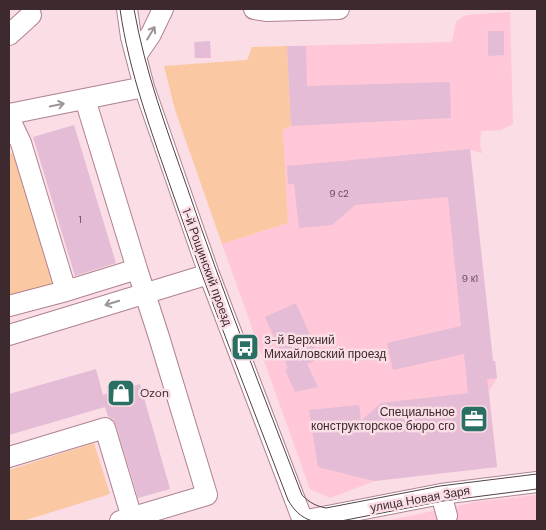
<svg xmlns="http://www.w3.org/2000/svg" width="546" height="530" font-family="'DM Sans',sans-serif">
	<rect width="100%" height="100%" fill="#fadde5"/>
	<path fill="#ffc7d7" d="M510,12L513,124L501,130L481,131L480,144L482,153L470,150L493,361H495L497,378L489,391L497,467L375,481L330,498L310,489L222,244L288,223L283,130L291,126L287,46L452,42L456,22L462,17L467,15Z
		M537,495V521H386L475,502Z"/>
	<path fill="#fac9a3" d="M287,46L291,126L283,130L288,223L222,244L175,110L164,66L247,60L252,47Z
		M17,152L56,285L9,299V154Z
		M94,443L110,494L23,521H9V470Z"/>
	<path fill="#e4bcd5" d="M488,31H504V55L488,56Z
		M210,41L211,58H195L194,42Z
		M287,46H306L307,86L450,82L451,118L291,126Z
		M74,125L116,263L75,276L33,137Z
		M470,149L493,361H495L497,378L487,379L497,467L374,481L318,467L309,410L359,405L361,421L381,403L468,393L464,354L393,370L387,343L461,326L448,197L355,205L332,225L299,228L294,184H288L287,166Z
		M296,303L320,358L307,364L318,387L295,392L285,370L288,368L265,317Z
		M96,369L103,395L140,384L170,489L138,498L116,425L113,419L108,416L105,407L9,435V394Z"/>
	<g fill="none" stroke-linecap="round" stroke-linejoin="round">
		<defs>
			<path id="minor" d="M127,9L131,37L144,87L209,274L303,521
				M254,9L266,11L339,9
				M9,35L31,15
				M136,56L151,34L163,9
				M85,99L137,269
				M9,114L144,87
				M66,291L137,269L159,337L207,495L120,521
				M9,306L66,291L21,143L12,124L10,114
				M9,335L209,274
				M9,457L105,428L132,518
				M441,494L447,516
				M302,521L441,494L537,482"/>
		</defs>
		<use href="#minor" stroke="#af8390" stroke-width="22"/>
		<use href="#minor" stroke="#fff" stroke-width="20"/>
		<path stroke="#534045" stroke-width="1" d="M120,9C129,73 152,133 173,194C209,297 249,398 288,500C294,510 300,517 312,521
			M134,9C145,72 167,130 188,190C223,293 263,394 302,495C310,503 316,506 326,508L440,486L537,474
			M341,521L443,501L537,489"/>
	</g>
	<defs><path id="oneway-shaft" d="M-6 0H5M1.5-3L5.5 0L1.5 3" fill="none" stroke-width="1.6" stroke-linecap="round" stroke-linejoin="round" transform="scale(1.25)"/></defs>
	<g stroke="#9e9497">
		<use href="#oneway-shaft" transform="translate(151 33) rotate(-59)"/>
		<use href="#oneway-shaft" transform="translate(57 105) rotate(-11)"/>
		<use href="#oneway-shaft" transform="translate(112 303) rotate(163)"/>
	</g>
	<defs>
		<symbol id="bus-square" viewBox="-11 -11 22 22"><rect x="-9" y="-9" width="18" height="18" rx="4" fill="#2a6f63" stroke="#fadde5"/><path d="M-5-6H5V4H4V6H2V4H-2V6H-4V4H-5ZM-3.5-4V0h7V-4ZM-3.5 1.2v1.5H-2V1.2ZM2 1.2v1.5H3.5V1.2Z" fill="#fff"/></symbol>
		<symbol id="shop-square" viewBox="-11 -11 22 22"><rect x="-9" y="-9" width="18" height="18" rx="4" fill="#2a6f63" stroke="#fadde5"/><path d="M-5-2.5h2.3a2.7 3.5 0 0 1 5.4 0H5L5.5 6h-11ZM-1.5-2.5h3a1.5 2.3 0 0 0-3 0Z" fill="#fff"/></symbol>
		<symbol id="office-square" viewBox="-11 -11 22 22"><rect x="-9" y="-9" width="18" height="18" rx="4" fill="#2a6f63" stroke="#fadde5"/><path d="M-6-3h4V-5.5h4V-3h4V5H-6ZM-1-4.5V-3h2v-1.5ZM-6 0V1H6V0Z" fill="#fff"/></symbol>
	</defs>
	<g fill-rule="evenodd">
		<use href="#bus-square" x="229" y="331" width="32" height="32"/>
		<use href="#shop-square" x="105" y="377" width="32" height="32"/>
		<use href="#office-square" x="458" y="403" width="32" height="32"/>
	</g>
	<g text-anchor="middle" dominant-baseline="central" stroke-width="5" stroke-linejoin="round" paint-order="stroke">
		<g font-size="10" fill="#664e58">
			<text x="339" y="193">9 с2</text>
			<text x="80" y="219">1</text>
			<text x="470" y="278">9 к1</text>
		</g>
		<g font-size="12" fill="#3c2a2f" stroke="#fadde5">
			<text transform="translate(207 267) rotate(70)">1-й Рощинский проезд</text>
			<text transform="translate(420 499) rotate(-10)">улица Новая Заря</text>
		</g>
		<g font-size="12" fill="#3c2a2f" stroke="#fadde5" text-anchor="start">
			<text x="264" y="340">3-й Верхний<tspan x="264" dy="14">Михайловский проезд</tspan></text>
			<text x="140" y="393">Ozon</text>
			<text x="455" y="412" text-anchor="end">Специальное<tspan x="455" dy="14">конструкторское бюро сго</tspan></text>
		</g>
	</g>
	<rect width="546" height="530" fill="none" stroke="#3c2a2f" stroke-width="20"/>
</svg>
